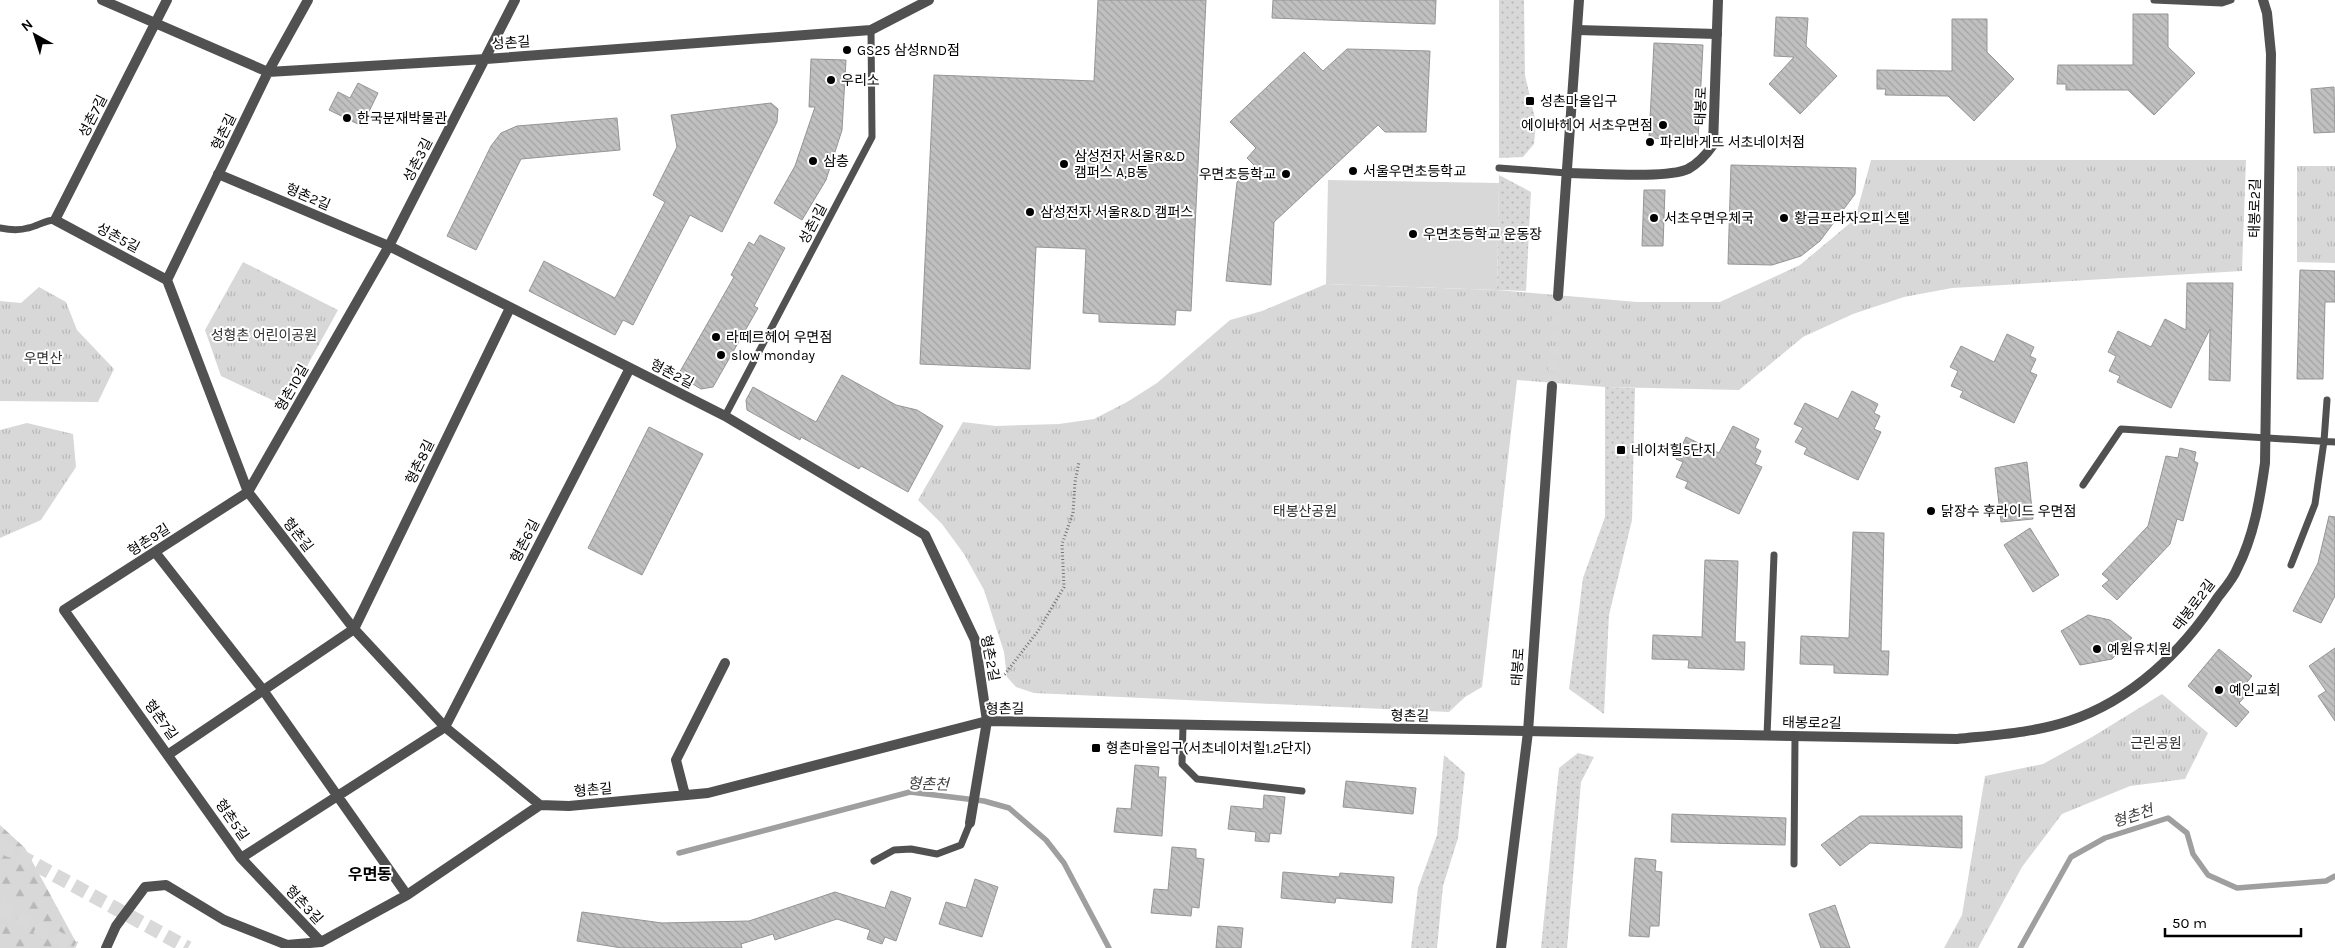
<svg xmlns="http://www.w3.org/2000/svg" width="2335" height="948" font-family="Karla,'Noto Sans KR',sans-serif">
	<defs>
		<pattern id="grass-dots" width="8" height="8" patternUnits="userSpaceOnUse" patternTransform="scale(1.25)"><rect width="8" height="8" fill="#d8d8d8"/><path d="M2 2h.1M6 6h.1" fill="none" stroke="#b8b8b8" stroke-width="1.8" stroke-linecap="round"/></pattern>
		<pattern id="forest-firs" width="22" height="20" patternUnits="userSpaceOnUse" patternTransform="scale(1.25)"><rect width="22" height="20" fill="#d8d8d8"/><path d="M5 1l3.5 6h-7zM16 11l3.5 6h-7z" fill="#b8b8b8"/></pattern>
		<pattern id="park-tufts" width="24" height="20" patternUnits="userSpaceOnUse" patternTransform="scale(1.25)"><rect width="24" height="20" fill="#d8d8d8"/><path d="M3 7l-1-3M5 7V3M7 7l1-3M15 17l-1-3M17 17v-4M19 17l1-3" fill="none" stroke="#b8b8b8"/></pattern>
		<pattern id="building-back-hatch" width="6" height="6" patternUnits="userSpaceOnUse" patternTransform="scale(1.25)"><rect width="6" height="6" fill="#c0c0c0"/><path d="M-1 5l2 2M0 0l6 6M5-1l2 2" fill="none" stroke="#a3a3a3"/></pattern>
	</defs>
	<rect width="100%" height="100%" fill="#fff"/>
	<path fill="url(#grass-dots)" d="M1499,0H1524L1525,75L1536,123L1534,144L1523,157L1499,158Z
		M1499,175L1531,192L1526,291L1497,290Z
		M1605,387L1635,388L1632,520L1609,615L1604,714L1569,689L1583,578L1605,517Z
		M1578,753L1594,757L1581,782L1567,948H1541L1559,768Z
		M1444,755L1465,773L1458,838L1443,886L1437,948H1411L1418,888L1437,835Z"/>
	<path fill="url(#forest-firs)" d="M0,825L25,848L77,944L75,948H0Z"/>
	<path fill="url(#park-tufts)" d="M1871,160H2246L2242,271L1952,288L1904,297L1853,314L1803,337L1739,390L1605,387L1517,380L1482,687L1465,697L1449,712L1034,693L1016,687L1007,677L1004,652L984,590L964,554L942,524L918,500L963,422L996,426L1059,424L1094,419L1127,402L1157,383L1230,320L1262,311L1326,284L1497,290L1637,302H1720L1800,265L1855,219Z
		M2297,166H2335V263L2297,262Z
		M243,262L338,310L285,406L221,376L205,330Z
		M39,287L66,302L77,330L114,369L98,402L0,401V301L21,303Z
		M27,423L73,434L76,467L41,520L0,538V430Z
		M2162,694L2208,733L2185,779L2130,786L2062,814L2022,867L1978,948H1944L1962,915L1985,776L2043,764L2092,737Z"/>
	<path fill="#d8d8d8" d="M1328,180L1499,183L1497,290L1326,284Z"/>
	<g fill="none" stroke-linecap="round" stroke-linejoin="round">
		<path stroke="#9f9f9f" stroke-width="5.5" d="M679,853L910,792L984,801L1009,808L1046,840L1064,863L1109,948
			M2020,948L2071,857L2105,838L2168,818L2187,833L2193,854L2208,875L2237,888L2326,881L2335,876"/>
	</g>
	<path fill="url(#building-back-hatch)" stroke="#959595" d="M1098,0H1206L1191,311L1176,310L1175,325L1099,322V314L1083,313L1086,249L1036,247L1030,369L920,364L934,75L1094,81Z
		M1273,0H1436L1435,24L1272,18Z
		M2133,14H2168V47L2195,73L2154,115L2128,90H2066V84H2057L2058,65H2133Z
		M1776,17L1808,18L1806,46L1837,76L1800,114L1769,84L1794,57L1774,56Z
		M1952,19H1987V52L2014,79L1974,121L1948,96L1885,95L1886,89H1877V70L1952,71Z
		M1654,43L1703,45L1698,140L1649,138Z
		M1347,49L1430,51L1426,132H1385L1378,125L1274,222L1271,285L1226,281L1237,182L1254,165L1247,158L1256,148L1230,122L1304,52L1323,71Z
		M811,59L846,60L842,130L826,180L802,220L774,203L795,166L815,107H809Z
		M358,83L378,93L362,126L329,110L338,92L350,98Z
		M2334,87L2335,132L2314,133L2311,89Z
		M771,103L778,109L777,122L722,232L690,215L633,325L623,320L615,335L529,291L544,261L615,298L665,202L653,195L677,147L671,115Z
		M617,118L620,150L521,159L476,250L447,236L491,146L501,133L517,126Z
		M1731,165L1856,168L1855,194L1820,241L1801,256L1772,265L1728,264Z
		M1644,190H1665L1663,246H1642Z
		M760,235L785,248L754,306L758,308L713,387L701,389L678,375L734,277L731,275L749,242L754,245Z
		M2300,270L2335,271V302H2325L2323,379H2297Z
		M2187,283H2233L2230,381L2209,380L2210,329L2171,408L2117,382L2120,376L2109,371L2116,356L2108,352L2118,331L2151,347L2165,319L2186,330Z
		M2007,334L2034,347L2030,356L2036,359L2030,372L2037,375L2014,423L1960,397L1963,391L1951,386L1958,371L1950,367L1961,346L1994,362Z
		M842,375L896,405L917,410L943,426L908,492L861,466L859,469L801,437L800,440L747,410L746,400L753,387L816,422Z
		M1852,391L1878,404L1874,413L1880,416L1874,429L1881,432L1858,480L1804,454L1807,448L1795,442L1803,428L1794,424L1805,403L1838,419Z
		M1733,426L1759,439L1755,448L1761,451L1755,464L1762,467L1739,514L1685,488L1688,482L1676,477L1683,462L1676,459L1686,437L1719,453Z
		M649,427L703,454L642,575L588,548Z
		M2180,448L2196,452L2194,461L2198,463L2183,521L2177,519L2170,544L2117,600L2102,586L2109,580L2102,574L2148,526L2166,456L2178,458Z
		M2027,462L2033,519L2001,522L1995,468Z
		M2329,516L2335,517V596L2321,623L2293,611L2318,563Z
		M2030,528L2059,575L2033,592L2004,545Z
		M1853,532L1884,533L1881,651H1889L1888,675L1834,673V665L1800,664L1801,636L1849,638Z
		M1705,560L1738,561L1735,642H1745L1744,670L1688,668L1689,660L1652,659L1653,635L1702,637Z
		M2088,615L2110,620L2132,638L2112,659L2080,665L2061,631Z
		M2335,648V721L2318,696L2326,691L2309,666Z
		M2219,649L2252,676L2243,687L2249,692L2239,703L2249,712L2236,727L2188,686Z
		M1135,765L1159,767L1158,777H1166L1162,836L1114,832L1117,808L1131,809Z
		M1346,781L1416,788L1413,814L1343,807Z
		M1264,795L1285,797L1281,834L1270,833L1269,842L1255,841L1256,832L1228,829L1231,806L1263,809Z
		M1672,814L1786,818L1785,845L1671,842Z
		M1860,816H1962V848L1870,843L1840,866L1821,845Z
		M1172,847L1196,849V858L1204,859L1199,908L1192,907L1191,916L1151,913L1154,889L1168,890Z
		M1635,858L1656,860L1655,871L1662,872L1659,926H1650L1649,937L1629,936Z
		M1283,872L1339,877L1340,873L1394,877L1392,903L1336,898L1335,903L1281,898Z
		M975,879L998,887L982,937L939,924L946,902L966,908Z
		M891,891L911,898L896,941L885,937L882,944L867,939L870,930L837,919L775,940L773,934L741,944L742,948H622L577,941L582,912L662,923L749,921L835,892L885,908Z
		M1835,905L1850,948H1821L1809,914Z
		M1218,926L1243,928L1241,948H1216Z"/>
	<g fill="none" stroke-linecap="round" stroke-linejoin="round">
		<path stroke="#d9d9d9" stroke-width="10" stroke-dasharray="10 5" stroke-linecap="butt" d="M1552,386L1558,296"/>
		<path stroke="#d9d9d9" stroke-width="14" stroke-dasharray="14 7" stroke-linecap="butt" d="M0,845L188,948
			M0,906L75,948"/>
		<path stroke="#737373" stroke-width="3" stroke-dasharray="1 2.5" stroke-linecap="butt" d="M995,679L1005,674L1038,631L1064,587L1062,544L1073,513L1075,482L1079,462"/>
		<path stroke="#515151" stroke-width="7" d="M2154,0L2222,3L2231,0
			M1499,168L1567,173
			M0,228C10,230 18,231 28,228C38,226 45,220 55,220
			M725,416L872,137L871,30
			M2083,485L2121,429L2335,442
			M2291,565L2315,504L2324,441L2327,400
			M1183,725L1182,764L1197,779L1302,791
			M1767,736L1774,555
			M874,861L894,850L911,849L937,854L961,845L970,823
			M1794,864L1795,737"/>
		<path stroke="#515151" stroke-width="10" d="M1577,30L1717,34"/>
		<path stroke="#515151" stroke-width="10" d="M102,0L268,72L486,59L871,30L929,0
			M308,0L268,72L167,280L248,492L354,629L445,727L540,805L569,806L708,793L987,721L1957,739C1994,735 2033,733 2069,721C2132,700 2182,652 2218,597C2225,588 2233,579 2237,569C2254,536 2260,499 2265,463L2271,54L2267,13L2263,0
			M515,0L389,246L248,492L64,610L241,858L445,727L630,368
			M1567,173C1593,173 1667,179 1688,169C1699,163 1706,155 1713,145L1718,0
			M218,174L389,246L725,416L925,535L975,640L987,721L970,823
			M167,280L55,220L167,0
			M155,552L263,690L407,895
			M169,754L354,629L510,308
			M685,795L676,760L725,663
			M241,858L321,942L407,895L540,805
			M106,948L116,926L145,887L166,885L224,920L287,945L321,942"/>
		<path stroke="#515151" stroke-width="10" d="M1558,296L1579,0
			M1501,948L1528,732L1552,386"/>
	</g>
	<g fill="#000" stroke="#fff" stroke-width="2">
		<circle cx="847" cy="50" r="5"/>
		<circle cx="831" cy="80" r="5"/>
		<rect x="1525" y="96" width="10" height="10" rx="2.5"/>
		<circle cx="347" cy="118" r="5"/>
		<circle cx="1663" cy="125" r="5"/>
		<circle cx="1650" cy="142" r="5"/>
		<circle cx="813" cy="161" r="5"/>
		<circle cx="1064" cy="164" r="5"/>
		<circle cx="1353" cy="171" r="5"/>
		<circle cx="1286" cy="174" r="5"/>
		<circle cx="1030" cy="212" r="5"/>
		<circle cx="1654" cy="218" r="5"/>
		<circle cx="1784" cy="218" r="5"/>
		<circle cx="1413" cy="234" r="5"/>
		<circle cx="716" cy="337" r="5"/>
		<circle cx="721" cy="355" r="5"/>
		<rect x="1616" y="445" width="10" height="10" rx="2.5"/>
		<circle cx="1931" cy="511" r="5"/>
		<circle cx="2097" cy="649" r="5"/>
		<circle cx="2219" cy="690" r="5"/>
		<rect x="1091" y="743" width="10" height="10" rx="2.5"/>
	</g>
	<g text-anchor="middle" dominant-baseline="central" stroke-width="4" stroke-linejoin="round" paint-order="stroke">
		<g font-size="14" fill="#000" stroke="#fff">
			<text transform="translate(511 43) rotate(-4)">성촌길</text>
			<text transform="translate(1701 106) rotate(-88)">태봉로</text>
			<text transform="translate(93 116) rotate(-63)">성촌7길</text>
			<text transform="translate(224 132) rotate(-64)">형촌길</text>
			<text transform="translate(418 160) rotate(-63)">성촌3길</text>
			<text transform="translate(308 197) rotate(23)">형촌2길</text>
			<text transform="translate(2255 208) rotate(-89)">태봉로2길</text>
			<text transform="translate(813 224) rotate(-62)">성촌1길</text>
			<text transform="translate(118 238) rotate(28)">성촌5길</text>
			<text transform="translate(672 374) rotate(27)">형촌2길</text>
			<text transform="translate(292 388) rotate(-60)">형촌10길</text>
			<text transform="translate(420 462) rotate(-64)">형촌8길</text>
			<text transform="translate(298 535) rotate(52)">형촌길</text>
			<text transform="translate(149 540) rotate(-33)">형촌9길</text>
			<text transform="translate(525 541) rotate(-63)">형촌6길</text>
			<text transform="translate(2194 605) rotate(-53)">태봉로2길</text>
			<text transform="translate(990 658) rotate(79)">형촌2길</text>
			<text transform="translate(1518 667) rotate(-86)">태봉로</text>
			<text transform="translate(1005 709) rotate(-1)">형촌길</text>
			<text transform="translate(1410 716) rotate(1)">형촌길</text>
			<text transform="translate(161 720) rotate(54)">형촌7길</text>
			<text transform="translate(1812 723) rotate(1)">태봉로2길</text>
			<text transform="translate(593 790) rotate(-5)">형촌길</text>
			<text transform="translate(232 820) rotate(55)">형촌5길</text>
			<text transform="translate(304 905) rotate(47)">형촌3길</text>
		</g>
		<g font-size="14" fill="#000" stroke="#fff" text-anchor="start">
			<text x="857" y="50">GS25 삼성RND점</text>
			<text x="841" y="80">우리소</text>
			<text x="1540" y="101">성촌마을입구</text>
			<text x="357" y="118">한국분재박물관</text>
			<text x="1653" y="125" text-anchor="end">에이바헤어 서초우면점</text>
			<text x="1660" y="142">파리바게뜨 서초네이처점</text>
			<text x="1074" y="156">삼성전자 서울R&amp;D<tspan x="1074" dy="16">캠퍼스 A,B동</tspan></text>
			<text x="823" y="161">삼층</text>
			<text x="1363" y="171">서울우면초등학교</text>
			<text x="1276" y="174" text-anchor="end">우면초등학교</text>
			<text x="1040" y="212">삼성전자 서울R&amp;D 캠퍼스</text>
			<text x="1664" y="218">서초우면우체국</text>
			<text x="1794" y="218">황금프라자오피스텔</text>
			<text x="1423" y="234">우면초등학교 운동장</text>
			<text x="726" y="337">라떼르헤어 우면점</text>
			<text x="731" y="355">slow monday</text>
			<text x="1631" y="450">네이처힐5단지</text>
			<text x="1941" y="511">닭장수 후라이드 우면점</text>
			<text x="2107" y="649">예원유치원</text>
			<text x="2229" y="690">예인교회</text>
			<text x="1106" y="748">형촌마을입구(서초네이처힐1.2단지)</text>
		</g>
		<g font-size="14" fill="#2f2f2f" stroke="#fff">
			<text x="264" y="335">성형촌 어린이공원</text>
			<text x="43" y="358">우면산</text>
			<text x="1305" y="511">태봉산공원</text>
			<text x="2156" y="743">근린공원</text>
		</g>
		<g font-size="15" font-style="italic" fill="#404040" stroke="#fff">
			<text transform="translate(928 784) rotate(2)">형촌천</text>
			<text transform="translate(2133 816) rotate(-18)">형촌천</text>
		</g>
		<g font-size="16" font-weight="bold" fill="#000" stroke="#fff">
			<text x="370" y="874">우면동</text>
		</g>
	</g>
	<g transform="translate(35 35) rotate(321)" stroke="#ffffff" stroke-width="4" paint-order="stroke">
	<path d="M0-4L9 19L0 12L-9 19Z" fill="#000000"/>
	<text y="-8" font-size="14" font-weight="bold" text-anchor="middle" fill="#000000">N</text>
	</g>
	<path d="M2165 928v8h136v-8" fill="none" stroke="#000000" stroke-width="2.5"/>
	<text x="2172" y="928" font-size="15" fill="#000000" stroke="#ffffff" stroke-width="4" paint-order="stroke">50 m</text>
</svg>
